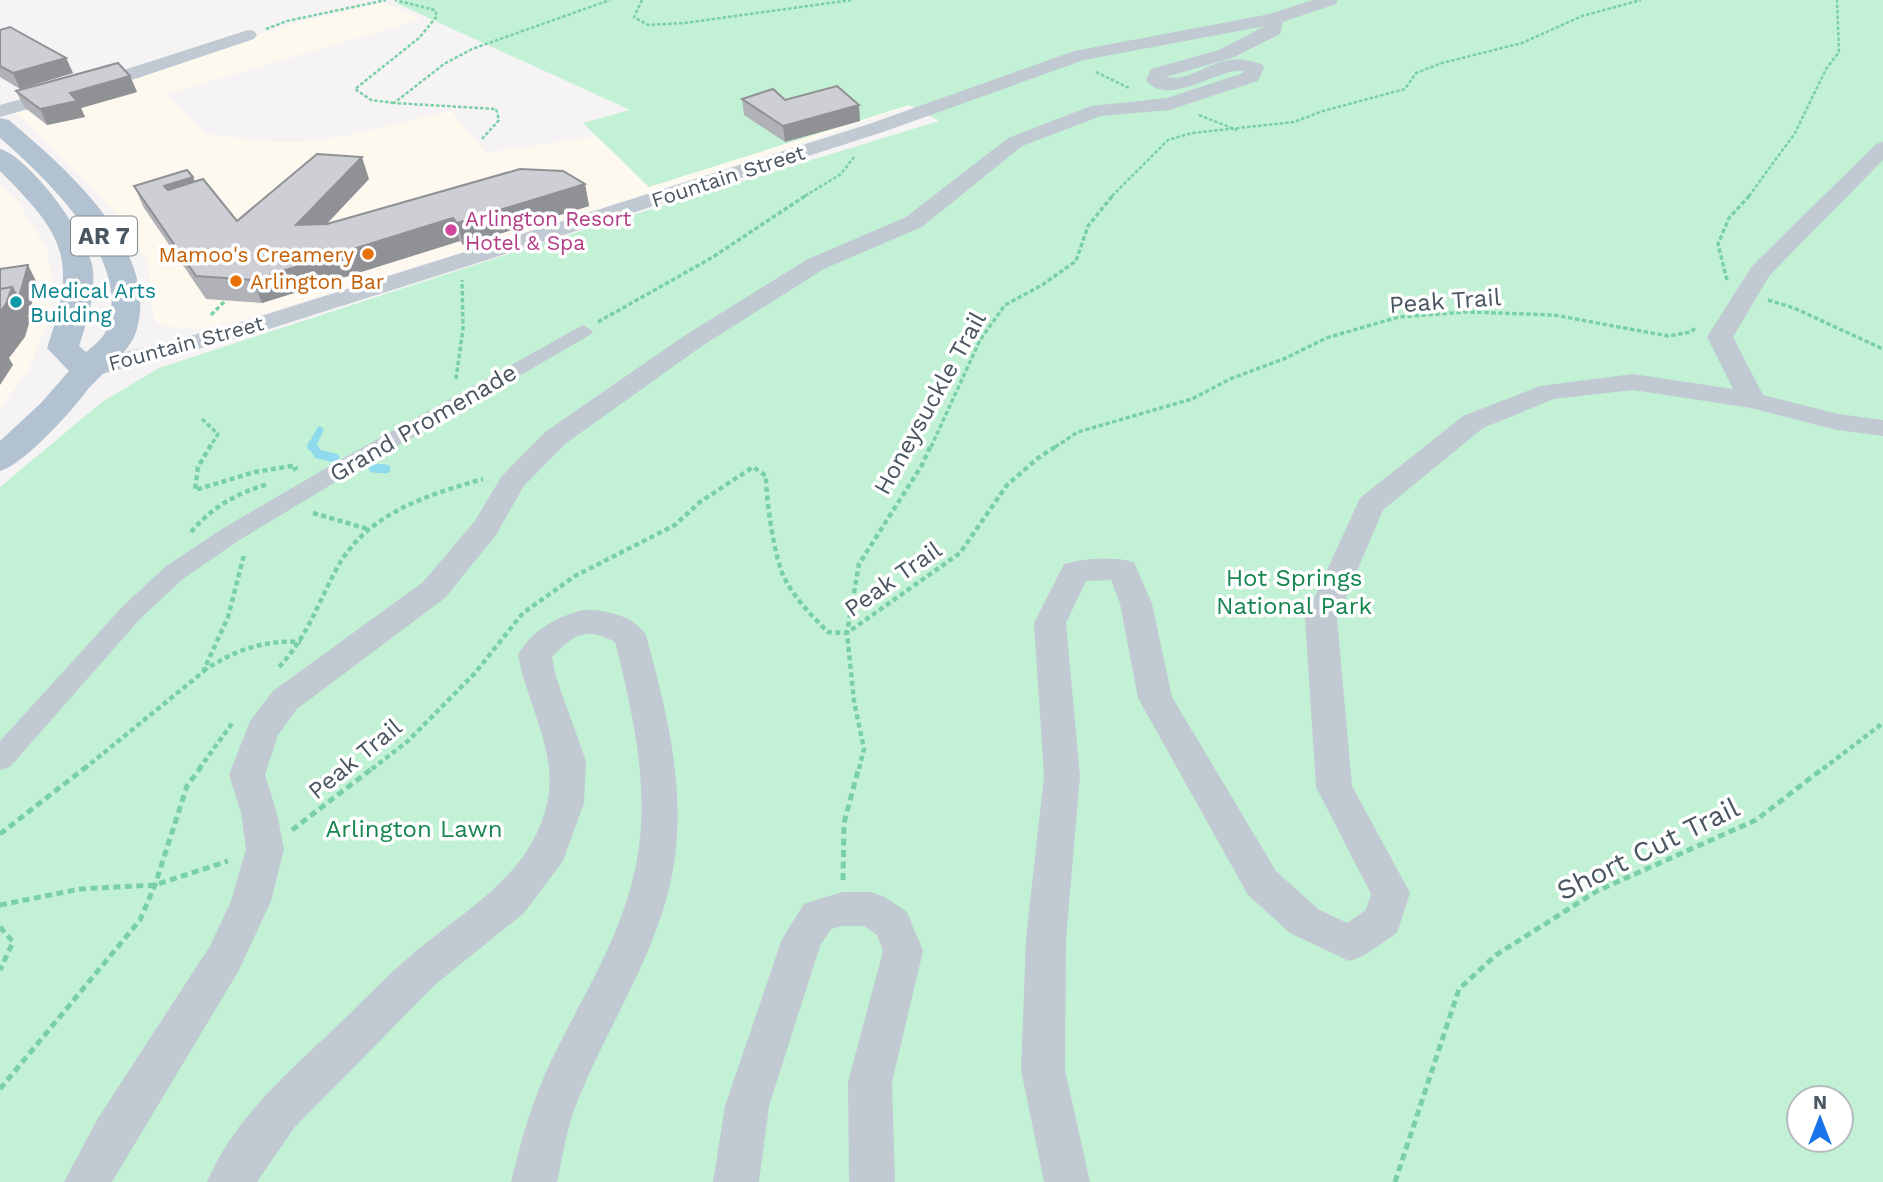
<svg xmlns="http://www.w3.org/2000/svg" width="1883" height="1182" font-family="'Work Sans',sans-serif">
	<rect width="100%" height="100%" fill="#f5f3f3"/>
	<path fill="#fdf9ef" d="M1081,0H1252L953,91L780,151L477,247L240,321L194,330L160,325L155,320L152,311L148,263L121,219L37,131L11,110L306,20L384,3L422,19L166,94L206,134L277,142H305L345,136L451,111L486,153L611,134Z
		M0,183L17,202L47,248L52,281L48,323L28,370L0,408Z"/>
	<path fill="#c3f1d5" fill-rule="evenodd" d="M404,0H1883V1182H0V487L102,402L159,368L548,241L939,121L909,105L649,187L583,123L630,110L396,3ZM1799,1098H1841V1140H1799Z"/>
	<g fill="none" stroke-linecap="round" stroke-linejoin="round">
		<path stroke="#90daee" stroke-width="7" d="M311,447L320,430"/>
		<path stroke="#90daee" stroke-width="9" d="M312,445L318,454L335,458
			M373,468L386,469"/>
		<path stroke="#7ad0a6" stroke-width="2.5" stroke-dasharray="3.5 2" stroke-linecap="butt" d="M642,0L634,17L648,25L685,23L851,0
			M266,29L287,21L386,0
			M1096,72L1129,88
			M394,103L371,100L355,89L419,38L437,16L435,10L395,0
			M1199,115L1237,130
			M482,139L499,120L496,109L394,103L444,64L472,49L610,0
			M805,196L841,174L854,157
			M1112,196L1168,140L1192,133L1294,122L1323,111L1405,89L1416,73L1442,63L1522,43L1582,16L1641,0
			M1749,196L1795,133L1826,69L1839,52L1837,0"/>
		<path stroke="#7ad0a6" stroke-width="3.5" stroke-dasharray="4.5 2.5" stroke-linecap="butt" d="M1727,280L1718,244L1729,218L1751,194
			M1768,300L1794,308L1883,349
			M211,315L225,301
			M598,322L713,257L808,194
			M456,379L463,328L462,280
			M202,419L218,434L210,447
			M931,447L980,340L1005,305L1042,285L1076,261L1088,226L1114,194
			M1055,447L1078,432L1192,399L1230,379L1286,358L1326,338L1399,317L1467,312L1554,315L1668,336L1691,332L1696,327"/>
		<path stroke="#7ad0a6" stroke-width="4.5" stroke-dasharray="5 3.5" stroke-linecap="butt" d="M211,445L198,467L195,490L255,472L291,466L296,468L293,470
			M313,513L368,529
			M191,532C212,507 237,493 268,484
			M279,667C309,634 316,607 336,570C365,514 427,495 483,479
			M203,671C235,650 263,640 301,642
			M84,769L203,672L228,617L244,555
			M199,769L233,722
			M372,769L408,741L475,673L523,613L575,576L675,525L700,502L753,467L766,476C766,499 774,557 784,577C794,598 812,616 828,632L847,633L960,553L1007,485L1038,458L1058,445
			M859,769L864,749L854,701L847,633L859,564L922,465L931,445
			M1823,769L1883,723"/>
		<path stroke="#7ad0a6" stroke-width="5" stroke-dasharray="7 4.5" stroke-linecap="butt" d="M292,830L374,767
			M0,834L86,767
			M843,880L844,823L859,767
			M0,905L80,889L155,885L228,861
			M0,927L13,942L0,970
			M0,1089L140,920L155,885L187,786L201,767
			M1395,1182L1459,989L1496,955L1597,891L1756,820L1825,767"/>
		<path fill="#c1cad2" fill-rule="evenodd" d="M583,325L593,331L590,335L349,474L238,541L183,579L140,619L10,767L0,770V741L122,607L165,567L222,529L333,464Z"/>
		<path fill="#c1cad2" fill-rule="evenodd" d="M1313,0H1338L1336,4L1283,22L1280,34L1232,58L1166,77C1187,82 1208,63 1229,60C1240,58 1250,61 1262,64L1264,68L1258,81L1169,110L1101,116L1022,146L922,227L824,269L702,346L565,444L523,487L496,535L445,598L297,709L278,735L265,775L277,813L284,849L271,901L238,972L112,1182H64L98,1118L210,946L231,901L246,849L241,813L229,775L250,721L273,691L423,582L474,522L502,476L545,432L684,336L808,259L906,217L1008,138L1091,106L1167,98L1243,73L1244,71C1216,68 1169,109 1146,80L1151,69L1219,50L1265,26L1084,60L883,132L468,266L247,336L87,378L78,376L74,370L78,364L229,326L452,256L869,124L1074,51L1270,14Z
			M248,30L254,31L257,35L254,39L138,78L0,117V105L124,70Z
			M1883,142V160L1770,275L1733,337L1763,395L1838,414L1883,420V436L1837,430L1751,408L1633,390L1554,399L1483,428L1383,510L1337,618L1352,786L1410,893L1397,933L1363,956L1349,961L1290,933L1248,895L1138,698L1120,604L1111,580L1086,581L1066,623L1080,776L1066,939L1065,1070L1090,1182H1044L1021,1070L1026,939L1044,776L1034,623L1064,564C1085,558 1113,556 1134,562L1152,604L1172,697L1276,871L1318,909L1347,923L1366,910L1371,894L1316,787L1305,618L1360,498L1463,416L1540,386L1633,374L1733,389L1707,337L1752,266L1876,144Z
			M584,610C605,609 635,616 646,635C667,712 688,795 672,875C656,957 606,1028 576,1105C566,1130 563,1156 557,1182H511C521,1140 532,1101 551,1061C580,1001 617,944 633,878C653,801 634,717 615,642C586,626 574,634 552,657L556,677L586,761L584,803L563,861L524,913L436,984L294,1128L257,1182H207C233,1120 287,1073 335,1028C359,1005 382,980 408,958C461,912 530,878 547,804C559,753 527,705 518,655C533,629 556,617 584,610Z
			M842,892H871L885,897L907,912L923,951L892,1082L895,1182H849L848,1082L883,951L877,935L864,926H842L831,929L820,946L769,1106L759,1182H713L725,1106L782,939L804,904Z"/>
		<path fill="#b3c2d1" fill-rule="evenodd" d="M0,118L9,120C63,166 162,250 136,332C130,352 99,375 85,393C70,413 23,465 0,471V441L41,403L69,371L47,348C78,259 65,236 0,171V149C30,157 91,240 93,271C95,297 87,322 79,346L86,352C92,347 101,340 105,333C137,263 46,178 0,138Z"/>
	</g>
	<path fill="#b0b2b7" d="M0,30L66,58L73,73L20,89L0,77Z
		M130,76L137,92L81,108L85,117L47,125L24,107L16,91Z
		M742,99L785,100L860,121L785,142L744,115Z
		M369,179L327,223L585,184L589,206L463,245L460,241L262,303L206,299L144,208L134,186L195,182L237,221Z"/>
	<path fill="#909195" d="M66,58L73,73L20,89L13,73Z
		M130,76L137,92L81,108L85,117L47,125L40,109L70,93Z
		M859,105L860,121L785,142L783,126Z
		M362,157L369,179L305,247L296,225Z
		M193,177L202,199L173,208L164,186Z
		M585,184L589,206L463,245L457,223Z
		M453,218L460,241L262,303L253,280Z
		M28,265L37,283L29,315H28L30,320L25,337L9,358L13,365L0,385V300L12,287Z"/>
	<path fill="#cdcfd5" stroke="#909195" stroke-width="2" d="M10,27L66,58L13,73L0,66V30Z
		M118,63L130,76L70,93L77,101L40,109L16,91Z
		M837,86L859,105L783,126L742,99L773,89L785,100Z
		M317,154L362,157L296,225L327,224L520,169L563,171L585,184L457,223L453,218L253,280L196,276L134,186L187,170L193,177L164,186L168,190L203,179L237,221Z
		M28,265L19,297L18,298L12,287L0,289V269Z
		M12,287L6,304L0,312V289Z"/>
	<circle fill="#d1479c" stroke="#fff" stroke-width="2.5" cx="451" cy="230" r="7"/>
	<g fill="#e8710a" stroke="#fff" stroke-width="2.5">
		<circle cx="368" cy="254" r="7"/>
		<circle cx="236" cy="281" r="7"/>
	</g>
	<circle fill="#0f9aa8" stroke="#fff" stroke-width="2.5" cx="16" cy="302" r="7"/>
	<g text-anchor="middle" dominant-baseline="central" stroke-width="7" stroke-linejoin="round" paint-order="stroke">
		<g font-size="21" fill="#4a5661" stroke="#fff">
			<text transform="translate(728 176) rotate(-18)">Fountain Street</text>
			<text transform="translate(186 343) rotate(-15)">Fountain Street</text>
		</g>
		<g font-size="21" fill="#b23c85" stroke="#fff" text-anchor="start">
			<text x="465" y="218">Arlington Resort<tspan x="465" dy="24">Hotel &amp; Spa</tspan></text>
		</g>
		<g font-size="21" fill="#c56008" stroke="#fff" text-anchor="end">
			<text x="354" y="254">Mamoo's Creamery</text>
			<text x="250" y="281" text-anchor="start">Arlington Bar</text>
		</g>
		<g font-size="21" fill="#0d838f" stroke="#fff" text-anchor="start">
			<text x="30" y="290">Medical Arts<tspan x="30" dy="24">Building</tspan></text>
		</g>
		<rect fill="#fff" stroke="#808990" stroke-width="2" x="71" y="216.5" width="66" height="39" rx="5"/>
		<g font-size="23" font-weight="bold" fill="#4a5661">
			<text x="104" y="236">AR 7</text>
		</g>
		<g font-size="24" fill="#4a5661" stroke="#fff">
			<text transform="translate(1445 301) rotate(-4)">Peak Trail</text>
			<text transform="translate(930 403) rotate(-61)">Honeysuckle Trail</text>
			<text transform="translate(423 423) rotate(-30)">Grand Promenade</text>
			<text transform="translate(893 579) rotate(-35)">Peak Trail</text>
			<text transform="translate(355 759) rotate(-39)">Peak Trail</text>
		</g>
		<g font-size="24" fill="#17864f" stroke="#fff">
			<text x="1294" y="578">Hot Springs<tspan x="1294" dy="28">National Park</tspan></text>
			<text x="414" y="829">Arlington Lawn</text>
		</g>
		<g font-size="28" fill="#4a5661" stroke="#fff">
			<text transform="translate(1648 849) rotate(-26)">Short Cut Trail</text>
		</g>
	</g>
	<g transform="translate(1820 1119)"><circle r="33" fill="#ffffff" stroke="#b7bbc0" stroke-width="2"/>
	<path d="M0-5L12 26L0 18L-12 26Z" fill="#1a73e8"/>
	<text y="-10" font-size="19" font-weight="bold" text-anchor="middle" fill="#4a5661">N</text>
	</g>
</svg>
